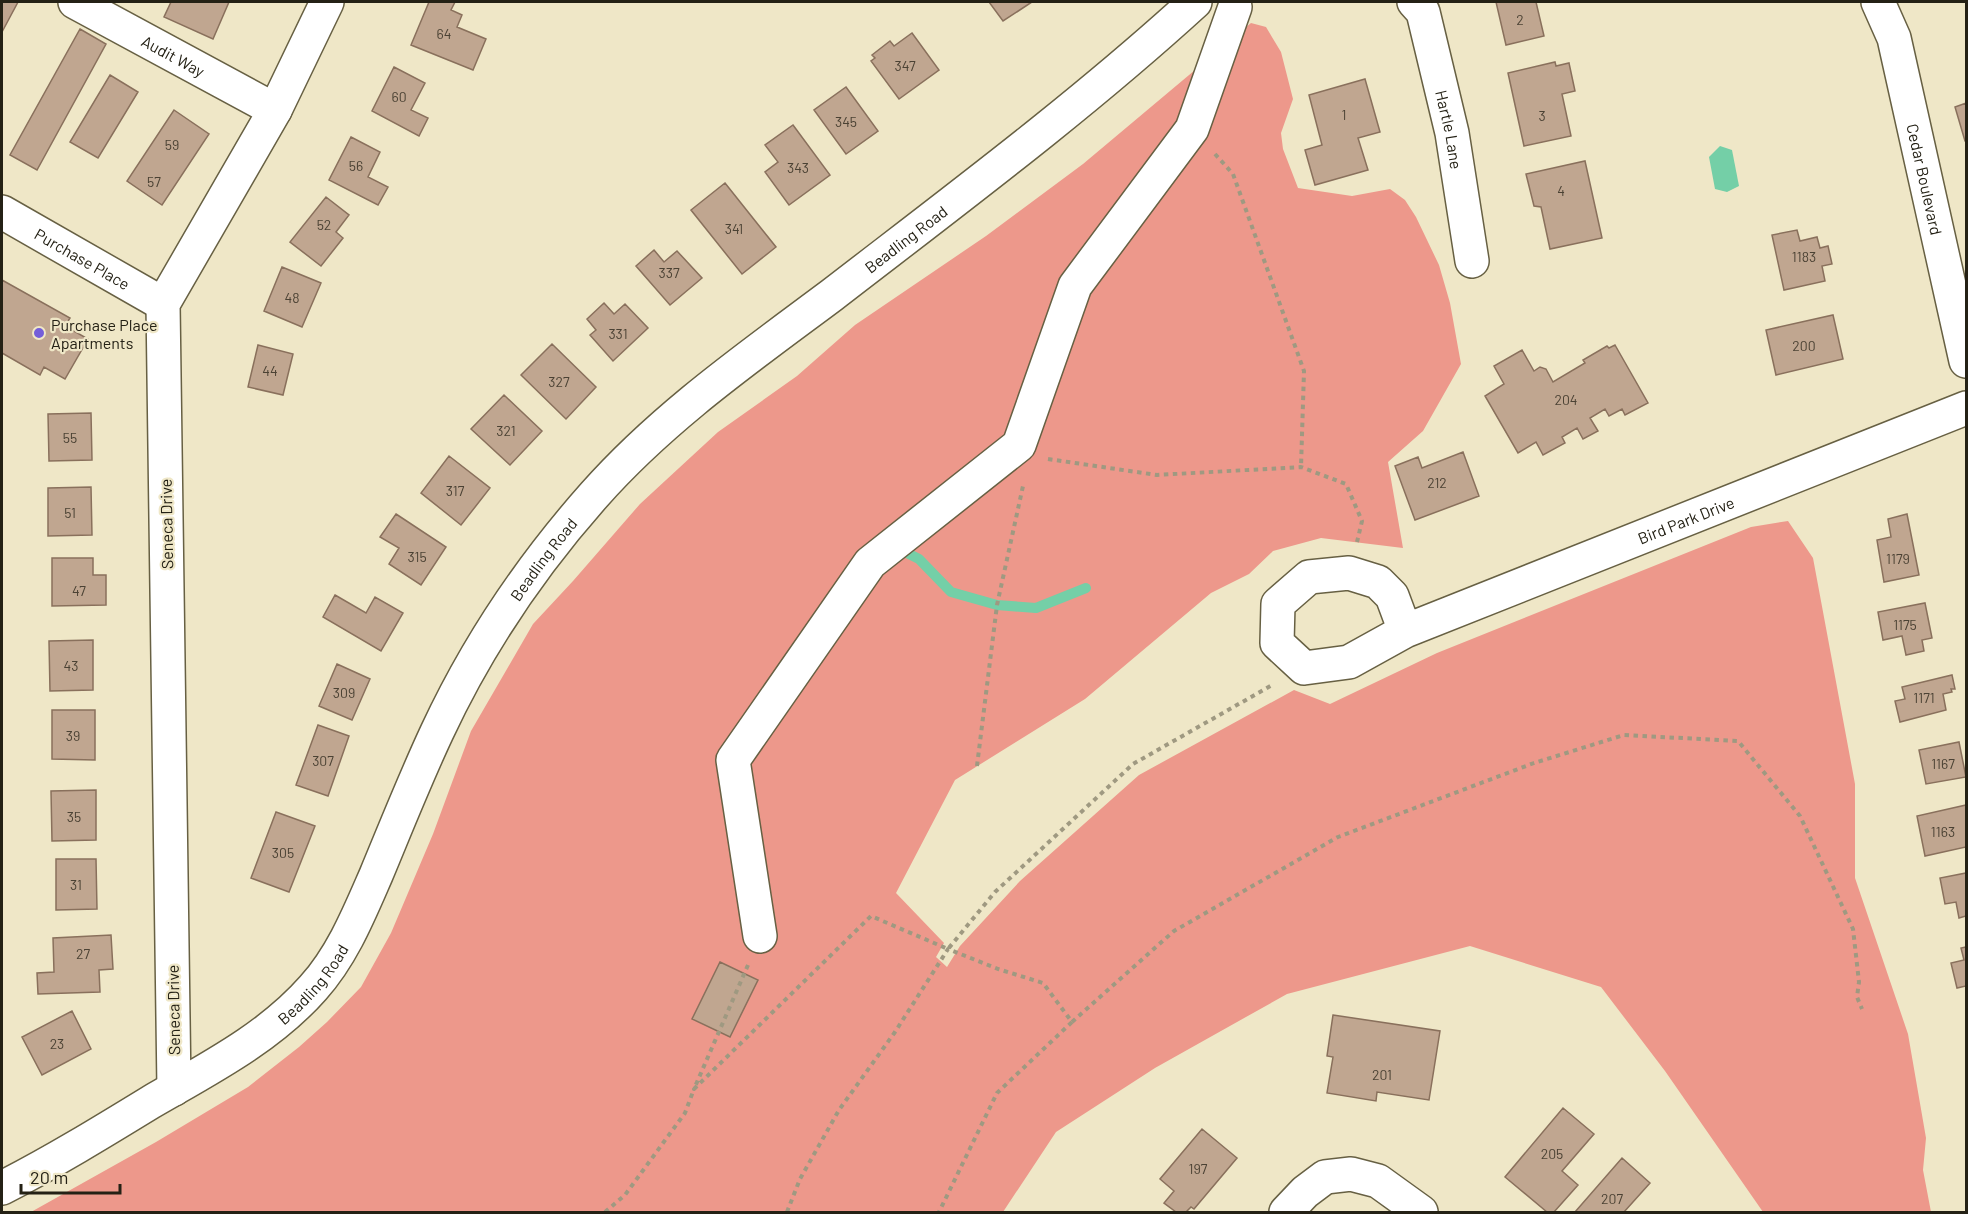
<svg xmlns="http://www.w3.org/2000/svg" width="1968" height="1214" font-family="Barlow,sans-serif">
	<rect width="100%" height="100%" fill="#efe7c7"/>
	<path fill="#ed988b" d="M1251,23L1266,27L1281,52L1293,99L1281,133L1283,149L1298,188L1352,196L1390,189L1405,200L1416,217L1439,265L1450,303L1461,364L1423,431L1388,462L1403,548L1321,538L1273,551L1249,574L1211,593L1085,699L955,780L896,893L944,943L936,957L947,967L960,946L1020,881L1139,775L1294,690L1330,704L1437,653L1751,527L1788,521L1813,558L1855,784V878L1908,1034L1926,1138L1923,1170L1931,1212H1763L1665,1071L1601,987L1470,946L1287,994L1155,1068L1056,1132L1003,1212H31L156,1142L248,1087L299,1047L327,1022L361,987L391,933L433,834L471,731L533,624L573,581L640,504L718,432L797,376L855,325L986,236L1083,164Z"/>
	<path fill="#74cfa7" d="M1720,146L1732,150L1739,186L1727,192L1715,189L1709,157Z"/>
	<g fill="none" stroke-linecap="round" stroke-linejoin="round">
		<path stroke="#74cfa7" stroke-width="10" d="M903,551L919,559L951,592L997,605L1036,608L1086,588"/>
	</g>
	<path fill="#c0a690" stroke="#89705c" stroke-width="1.5" d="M2,2H18L2,32Z
		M171,2H229L213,39L164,17Z
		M429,2H455L451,10L462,15L457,27L486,39L473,70L411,45Z
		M989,2H1032L1003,21Z
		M1496,2H1536L1544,36L1506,45Z
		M80,29L106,44L37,170L10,155Z
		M912,33L939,70L899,99L871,61L875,58L872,55L890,41L894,46Z
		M1555,62L1556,66L1569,63L1575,91L1562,94L1571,136L1524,146L1508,73Z
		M394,67L425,83L411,110L428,118L419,136L372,111Z
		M110,75L138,92L98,158L70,142Z
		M1365,79L1380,132L1358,138L1368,170L1315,185L1305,150L1322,145L1309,95Z
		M846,87L878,131L846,154L814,110Z
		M1966,103V141H1965L1955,107Z
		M174,110L209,134L162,205L127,181Z
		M793,125L830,175L789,205L765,172L778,162L765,145Z
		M351,137L380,152L368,177L388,187L378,205L329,180Z
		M1585,161L1602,238L1550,249L1541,207L1534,206L1526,174Z
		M725,183L776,247L742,274L691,210Z
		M326,197L349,215L336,232L343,238L321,266L290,242Z
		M1797,230L1800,241L1817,237L1820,248L1828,246L1832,264L1822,266L1825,281L1784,290L1772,235Z
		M654,250L664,262L677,251L702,278L670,305L636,266Z
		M282,267L321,283L302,327L264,311Z
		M2,280L70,318L65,326L88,339L65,379L44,367L40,375L2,353Z
		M604,303L614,314L625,304L648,328L613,361L590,335L596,330L587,319Z
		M1833,315L1843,359L1776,375L1766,330Z
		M552,344L596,387L566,419L521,375Z
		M258,345L293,354L283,395L248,387Z
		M1615,345L1648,403L1625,415L1622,409L1609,416L1605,409L1590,418L1598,431L1583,439L1577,428L1562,437L1565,443L1543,455L1536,442L1518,453L1485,396L1504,384L1494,366L1522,350L1534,371L1540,367L1546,369L1553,382L1585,363L1583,360L1607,346L1609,348Z
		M504,395L542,431L510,465L471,429Z
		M91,413L92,460L49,461L48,414Z
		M1463,452L1479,496L1415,520L1395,466L1418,457L1422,468Z
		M449,456L490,488L461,525L421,493Z
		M91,487L92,535L48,536V488Z
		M396,514L446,547L421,585L389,564L399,548L380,537Z
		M1907,514L1919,575L1884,582L1877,540L1891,537L1888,519Z
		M52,558H93V575H106V605L52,606Z
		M335,595L366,613L375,597L403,613L381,651L323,617Z
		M1925,603L1932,638L1922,640L1924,651L1906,655L1902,636L1883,640L1878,612Z
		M93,640V690L50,691L49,641Z
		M337,664L370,679L352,720L319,706Z
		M1952,675L1955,689H1951L1952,692L1943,694L1946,710L1900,722L1895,701L1905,699L1902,687Z
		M52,710H95V760L52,759Z
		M318,725L349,736L328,796L296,785Z
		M1959,742L1966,777L1926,784L1919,750Z
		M96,790V840L52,841L51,791Z
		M1966,805V847L1925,856L1917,816Z
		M276,812L315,826L289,892L251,878Z
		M56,859H96L97,909L56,910Z
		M1966,873V916L1959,918L1956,902L1945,904L1940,878Z
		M111,935L113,969L99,970L100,992L38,994L37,973L54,972L53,938Z
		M1966,947V986L1957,988L1951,963L1964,960L1961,948Z
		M720,962L758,980L730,1037L692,1019Z
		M72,1011L91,1049L42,1075L22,1037Z
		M1333,1015L1440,1031L1429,1100L1377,1092L1376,1101L1327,1093L1333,1057L1327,1056Z
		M1563,1108L1594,1134L1562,1171L1578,1185L1554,1212H1547L1505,1177Z
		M1202,1129L1237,1158L1194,1209L1191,1207L1186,1212H1176L1164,1203L1174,1191L1160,1179Z
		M1622,1158L1650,1183L1624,1212H1575Z"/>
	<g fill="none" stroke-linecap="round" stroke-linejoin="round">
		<defs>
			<g id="minor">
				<path id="s1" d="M75,2L275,110"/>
				<path id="s2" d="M1414,2L1423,12L1452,133L1472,261"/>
				<path id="s3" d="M1878,2L1894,38L1966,361"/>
				<path id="s4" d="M2,212L163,304"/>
				<path id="s5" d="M1405,631L1392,596L1378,582L1349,573L1309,577L1278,604L1277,643L1304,668L1349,662L1405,631L1966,408"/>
				<path d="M760,936L733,760L870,563L1019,445L1075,286L1192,129L1235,7"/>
				<path d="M174,1089L163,304L275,110L327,2"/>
				<path id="s6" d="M2,1188C53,1162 102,1132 151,1102C208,1069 269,1038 313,988C342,956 359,914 376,875C396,827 415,779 437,732C477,646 531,566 594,495C663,417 749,357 832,295C955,200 1080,107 1195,2"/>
				<path d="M1286,1212L1305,1192L1325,1177L1351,1174L1378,1181L1421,1212"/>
			</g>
		</defs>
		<use href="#minor" stroke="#676043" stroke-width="36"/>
		<path stroke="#9f9981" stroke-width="4" stroke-dasharray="4.5 4.5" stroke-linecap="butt" d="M1215,154L1233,174L1304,371L1301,467
			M1048,459L1157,475L1301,467L1346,484L1362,521L1357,542
			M977,766L997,605L1023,486
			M748,965L694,1089L871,916L948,949L995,892L1133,764L1274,684
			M1072,1022L1174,931L1338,837L1534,763L1624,735L1738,741L1800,816L1853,929L1859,982L1857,997L1862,1009
			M605,1212L625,1195L685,1113L694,1089
			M787,1212L800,1179L839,1110L895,1032L948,949L998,969L1043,983L1072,1022L997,1093L939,1212"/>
		<use href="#minor" stroke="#fff" stroke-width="33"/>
	</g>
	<circle fill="#745ed9" stroke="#efe7c7" stroke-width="2" cx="39" cy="333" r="6"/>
	<g text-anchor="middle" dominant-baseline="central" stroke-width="4.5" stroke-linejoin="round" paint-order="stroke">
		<g font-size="14" fill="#4b4234">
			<text x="1520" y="19">2</text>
			<text x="444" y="33">64</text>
			<text x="905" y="65">347</text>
			<text x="399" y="96">60</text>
			<text x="1344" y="114">1</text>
			<text x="1542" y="115">3</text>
			<text x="846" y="121">345</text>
			<text x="172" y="144">59</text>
			<text x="356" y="165">56</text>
			<text x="798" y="167">343</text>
			<text x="154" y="181">57</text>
			<text x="1561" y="190">4</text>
			<text x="324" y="224">52</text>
			<text x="734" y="228">341</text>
			<text x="1804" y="256">1183</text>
			<text x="669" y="272">337</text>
			<text x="292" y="297">48</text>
			<text x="618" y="333">331</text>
			<text x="1804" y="345">200</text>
			<text x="270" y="370">44</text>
			<text x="559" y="381">327</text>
			<text x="1566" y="399">204</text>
			<text x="506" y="430">321</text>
			<text x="70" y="437">55</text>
			<text x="1437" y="482">212</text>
			<text x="455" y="490">317</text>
			<text x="70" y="512">51</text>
			<text x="417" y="556">315</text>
			<text x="1898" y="558">1179</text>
			<text x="79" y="590">47</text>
			<text x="1905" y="624">1175</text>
			<text x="71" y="665">43</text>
			<text x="344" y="692">309</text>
			<text x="1924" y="697">1171</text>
			<text x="73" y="735">39</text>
			<text x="323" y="760">307</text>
			<text x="1943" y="763">1167</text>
			<text x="74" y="816">35</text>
			<text x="1943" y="831">1163</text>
			<text x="283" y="852">305</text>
			<text x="76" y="884">31</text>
			<text x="83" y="953">27</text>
			<text x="57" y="1043">23</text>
			<text x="1382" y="1074">201</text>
			<text x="1552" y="1153">205</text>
			<text x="1198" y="1168">197</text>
			<text x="1612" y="1198">207</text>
		</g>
		<g font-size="16" fill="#242115" stroke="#efe7c7">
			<text stroke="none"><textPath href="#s1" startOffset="112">Audit Way</textPath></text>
			<text stroke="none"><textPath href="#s2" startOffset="134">Hartle Lane</textPath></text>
			<text stroke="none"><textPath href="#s3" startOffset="184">Cedar Boulevard</textPath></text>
			<text stroke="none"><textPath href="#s6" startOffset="1346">Beadling Road</textPath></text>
			<text stroke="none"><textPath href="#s4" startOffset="93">Purchase Place</textPath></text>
			<text stroke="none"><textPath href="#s5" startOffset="656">Bird Park Drive</textPath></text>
			<text transform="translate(166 524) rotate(-91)">Seneca Drive</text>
			<text stroke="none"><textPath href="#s6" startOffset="860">Beadling Road</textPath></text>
			<text stroke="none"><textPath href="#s6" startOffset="374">Beadling Road</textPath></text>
			<text transform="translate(173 1010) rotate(-91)">Seneca Drive</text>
		</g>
		<g font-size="16" fill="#242115" stroke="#efe7c7" text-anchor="start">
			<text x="51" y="324">Purchase Place<tspan x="51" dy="18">Apartments</tspan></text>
		</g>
	</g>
	<rect width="1968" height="1214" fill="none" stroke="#242115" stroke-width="6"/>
	<path d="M21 1184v9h99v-9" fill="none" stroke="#242115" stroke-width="3"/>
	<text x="30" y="1184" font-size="18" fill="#242115" stroke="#efe7c7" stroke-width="4.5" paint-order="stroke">20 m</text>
</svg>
